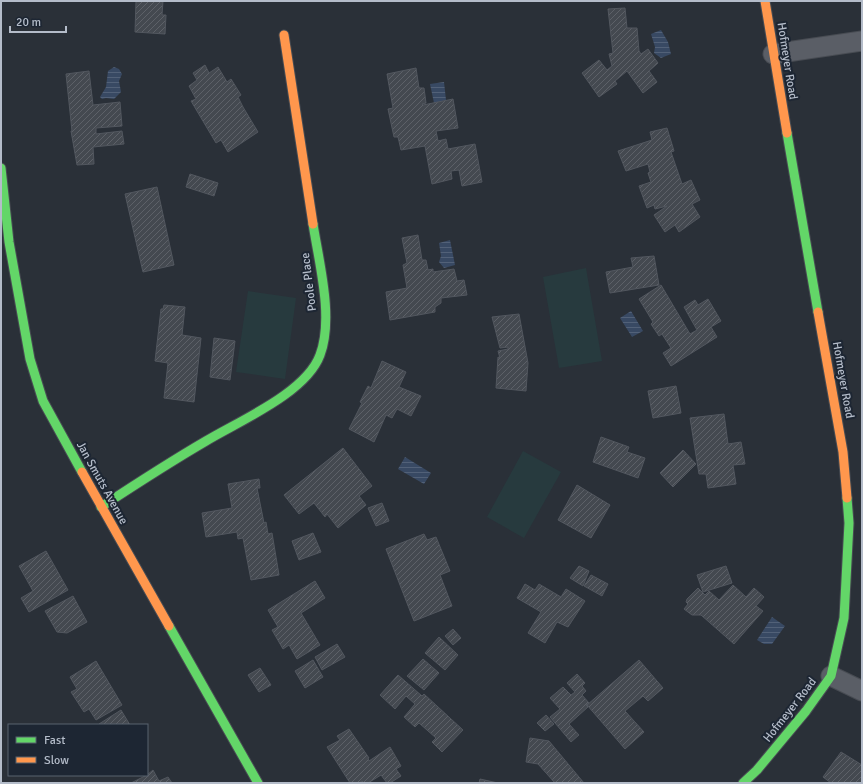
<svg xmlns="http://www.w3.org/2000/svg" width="863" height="784" font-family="Signika,sans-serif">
	<defs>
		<pattern id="water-rules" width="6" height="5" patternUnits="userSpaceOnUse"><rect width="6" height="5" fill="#384963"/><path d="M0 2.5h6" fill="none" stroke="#526178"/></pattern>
		<pattern id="building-hatch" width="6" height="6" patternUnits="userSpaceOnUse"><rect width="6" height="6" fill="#444950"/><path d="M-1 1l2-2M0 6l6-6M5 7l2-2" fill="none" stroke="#5d6168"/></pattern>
	</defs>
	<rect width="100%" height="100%" fill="#2a3038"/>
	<path fill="#273a3e" d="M586,268L602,361L559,368L543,277Z
		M248,291L296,298L285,379L236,372Z
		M523,451L561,472L524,538L487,517Z"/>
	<path fill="url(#water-rules)" d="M661,30L668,42L671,54L661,58L654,53L655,47L651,34Z
		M114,67L119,69L122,74L119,81L121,92L114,99L106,98L102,99L100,97L106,87L108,71Z
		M444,82L446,100L434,103L430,84Z
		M450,240L455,265L444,268L439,262L441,256L439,243Z
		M631,311L643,331L632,337L620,318Z
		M405,457L431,473L424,484L398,469Z
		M772,617L785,626L772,644H764L757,640Z"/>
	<path fill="url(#building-hatch)" stroke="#52575f" d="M136,1H163L162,15H166L165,34L135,32Z
		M625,8L627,28H637L639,51L641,54L648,49L658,63L649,71L657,82L643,93L627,71L615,81L617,84L599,97L582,73L599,60L607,70L612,66L609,54L613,53L608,9Z
		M205,65L209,73L218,67L227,82L231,79L241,95L238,97L243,107L258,132L228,152L221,140L216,143L191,101L196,99L189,86L197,80L193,73Z
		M416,68L419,88H424L426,103L422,104L423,105L453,99L458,128L436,131L438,141L446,139L448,149L475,144L482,182L462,186L459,170L451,171L452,179L432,184L425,146L401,150L398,137H394L388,109L393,108L387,74Z
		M89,71L93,105L120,102L122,126L96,128V134L122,131L124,144L93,147L94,164L77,165L71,131H72L66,74Z
		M667,128L674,151L671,152L682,184L691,180L700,200L692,204L700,217L679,232L675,225L665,232L654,215L667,206L655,209L654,205L647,208L639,186L651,182L648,173L650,172L648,164L626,171L618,151L652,140L650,132Z
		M190,174L218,183L214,196L186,187Z
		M157,187L174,265L143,272L125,194Z
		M418,235L422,260H426L428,270L433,269V272L454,269L457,281L464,280L467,295L441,298V303L435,307V312L390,320L386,292L407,288L403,265L407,263L402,238Z
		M654,256L659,285L610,293L606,272L633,267L631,258Z
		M661,285L690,334L697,330L684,307L695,300L698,305L708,299L721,321L711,327L717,337L671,366L663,353L671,348L662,334L659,336L651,324L653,322L639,299Z
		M164,305L185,307L182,335L201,338L194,402L164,398L168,363L155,361L161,309H163Z
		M519,314L528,363L526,391L496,388L498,357L500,358L498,351L508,349V347L500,348L492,317Z
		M214,338L235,341L230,380L210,377Z
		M382,361L406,372L399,387L421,396L411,416L397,409L392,418L386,415L374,442L349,429L362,403L360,402L368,386L371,388Z
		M676,386L681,413L653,418L648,391Z
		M724,414L728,444L741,442L745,464L733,465L736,484L708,488L706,474H699L690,418Z
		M601,437L629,447L627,452L645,458L638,478L593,462Z
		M343,448L372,486L359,496L366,505L338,528L327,514L325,517L314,503L299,514L284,495Z
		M683,450L696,464L673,487L660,473Z
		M259,479L260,488H257L264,523L266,522L268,534L272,533L279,575L251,580L243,538L238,539L237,532L206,537L202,513L232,508L228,484Z
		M577,485L610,505L591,538L558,520Z
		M382,503L389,521L376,526L368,508Z
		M313,533L321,552L299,560L292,541Z
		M424,534L427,540L436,537L450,571L440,575L452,606L414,621L386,549Z
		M46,551L68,590L29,612L21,598L33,591L19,566Z
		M579,566L589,571L583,586L570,578Z
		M726,566L732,583L703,592L697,575Z
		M591,575L608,584L602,596L584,586Z
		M315,581L325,598L301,613L320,645L297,659L289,645L283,649L272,630L278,627L268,610Z
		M525,584L535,590L539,584L561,597L566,589L585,601L568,627L557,622L545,643L528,633L541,612L517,598Z
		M733,585L746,597L754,588L764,597L756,606L763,611L734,644L701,615H692L684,609L688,604L686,602L687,599L698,588L705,595L709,591L719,600Z
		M73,596L87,622L67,633L57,632L45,611Z
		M453,629L461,638L453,645L445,636Z
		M439,637L458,655L445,670L425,653Z
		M337,644L345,657L322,670L315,657Z
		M423,659L439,673L424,690L407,676Z
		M313,660L323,677L305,688L295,671Z
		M639,660L663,688L648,701L643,696L625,711L644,732L625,749L587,705Z
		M96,661L122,705L96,720L89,709L84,712L71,692L77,689L70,677Z
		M260,668L271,685L259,692L248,675Z
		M577,674L585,683L582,686L586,691L582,695L589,703L586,705L588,707L569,724L579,735L571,742L550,717L560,709L550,698L563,687L571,695L575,692L567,683Z
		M398,675L422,696L424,694L463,730L442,752L432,742L436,738L419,723L415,727L404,717L415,704L406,696L395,709L380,695Z
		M121,710L130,725H100L99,724Z
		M546,715L554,724L545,731L537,723Z
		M349,729L369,758H368L369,761L390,747L401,766L396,769L401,776L390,783H387L381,775L368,783H364L362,781L359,783H350L327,747L340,740L337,736Z
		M530,738L549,741L584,783H555L538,764L526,762Z
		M841,752L862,765V783H831L823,777Z
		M153,770L159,781L168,777L172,783H131L147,775Z
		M480,779L498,783H479Z"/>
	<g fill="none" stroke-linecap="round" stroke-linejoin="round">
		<defs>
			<path id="street" d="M773,54L862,41
				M831,676L862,691"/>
			<path id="fast" d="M787,133L818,312
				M1,168L9,242L30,359L43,401L82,472
				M101,507C136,484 170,462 206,441C239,421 306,393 320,355C334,318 319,263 313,224
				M169,626L258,783
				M743,783L757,770L806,711L831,676L844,618L849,523L847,498"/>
			<path id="slow" d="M765,1L787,133
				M284,35L313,224
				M818,312L843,452L847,498
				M82,472L169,626"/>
		</defs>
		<use href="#street" stroke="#484c53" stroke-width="21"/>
		<use href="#fast" stroke="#484c53" stroke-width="11"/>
		<use href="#slow" stroke="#484c53" stroke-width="11"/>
		<use href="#street" stroke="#5a5e66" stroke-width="19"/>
		<use href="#fast" stroke="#63d668" stroke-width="9"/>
		<use href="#slow" stroke="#ff974d" stroke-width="9"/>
	</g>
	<g text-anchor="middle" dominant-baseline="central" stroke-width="4" stroke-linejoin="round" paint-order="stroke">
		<g font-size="12" fill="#b4bcc9" stroke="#1d2633">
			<text transform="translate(787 61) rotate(81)">Hofmeyer Road</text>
			<text transform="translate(309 282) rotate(-97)">Poole Place</text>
			<text transform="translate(843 380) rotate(80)">Hofmeyer Road</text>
			<text transform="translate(102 483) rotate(61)">Jan Smuts Avenue</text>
			<text transform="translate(790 710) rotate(-52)">Hofmeyer Road</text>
		</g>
	</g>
	<rect width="863" height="784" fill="none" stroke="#b4bcc9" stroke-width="4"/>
	<rect x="8" y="724" width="140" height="52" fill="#1d2633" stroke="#59626f"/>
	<rect x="16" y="737" width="20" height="6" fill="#63d668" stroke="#59626f"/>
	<text x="44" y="744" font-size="12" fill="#b4bcc9">Fast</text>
	<rect x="16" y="757" width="20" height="6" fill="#ff974d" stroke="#59626f"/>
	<text x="44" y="764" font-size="12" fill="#b4bcc9">Slow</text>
	<path d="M10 26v6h56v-6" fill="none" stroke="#b4bcc9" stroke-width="2"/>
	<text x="16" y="26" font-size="12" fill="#b4bcc9" stroke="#1d2633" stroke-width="3" paint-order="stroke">20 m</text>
</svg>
